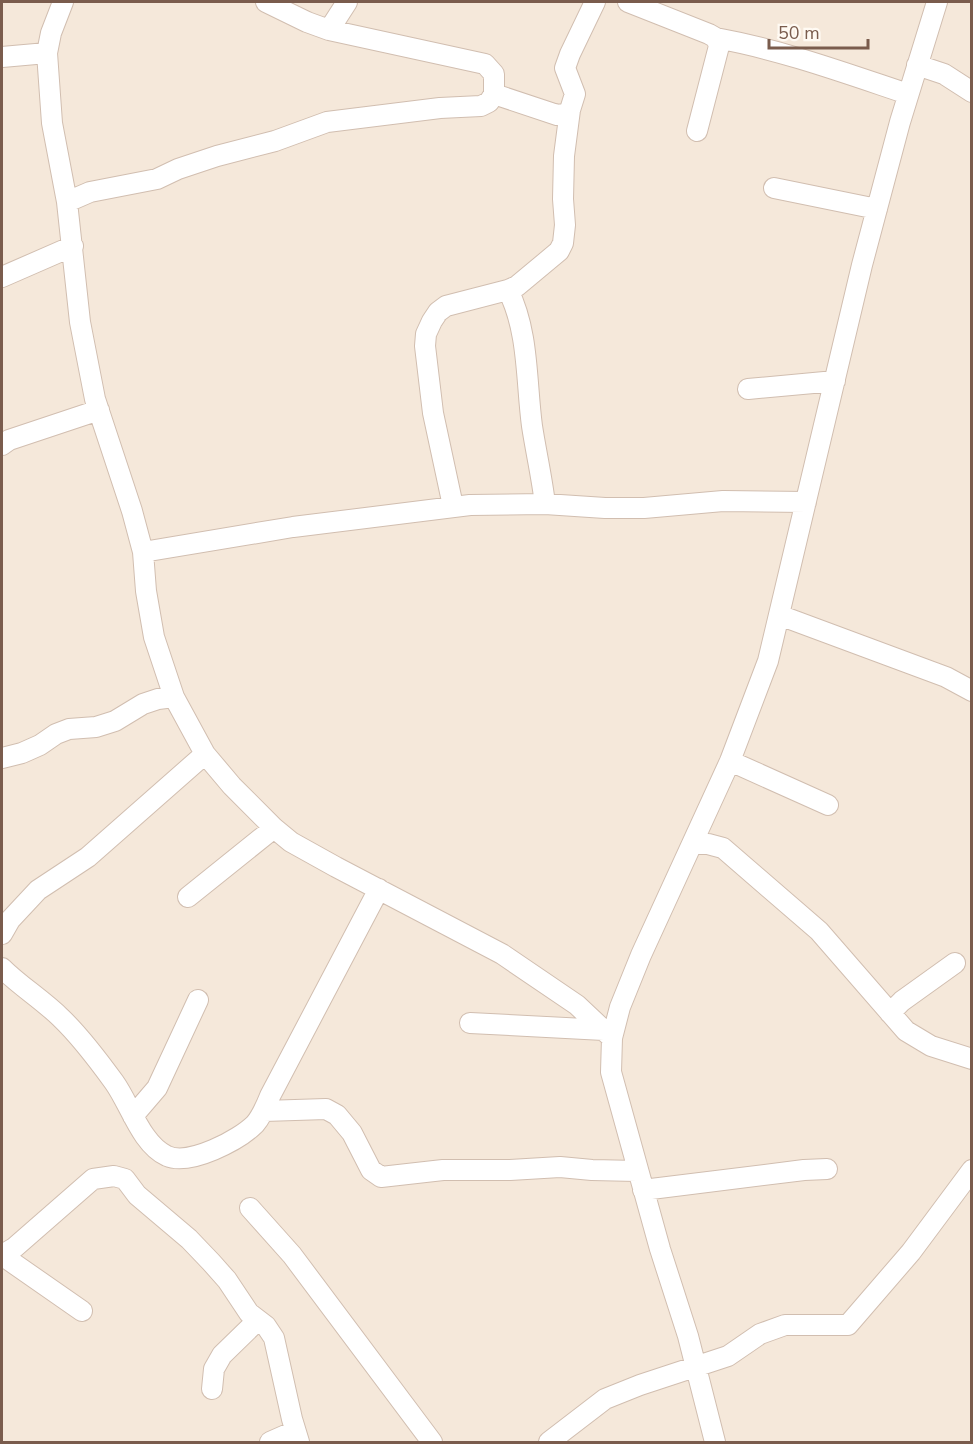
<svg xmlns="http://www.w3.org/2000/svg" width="973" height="1444" font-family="'Nunito Sans',sans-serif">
	<rect width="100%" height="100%" fill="#fdf6ec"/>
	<path fill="#f5e8da" d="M2,2H971V1442H2Z"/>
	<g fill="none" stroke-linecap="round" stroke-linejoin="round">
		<defs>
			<path id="minor" d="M63,2L51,33L47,53L52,123L67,202L80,322L95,399L132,511L143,552L146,591L154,637L174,697L205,754L232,786L274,828L291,842L336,867L502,954L577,1005L612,1038
				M628,2L709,34L716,38L719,46L697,131
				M329,30L347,2
				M716,38C782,50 845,73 908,94
				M2,57L47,53
				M917,65L944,74L972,92
				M494,94L557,115L565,114L570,110
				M774,188L877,209
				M67,202L90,192L157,179L178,169L217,156L275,141L327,122L440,108L481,106L489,102L494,94V74L485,64L329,30L307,22L266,2
				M2,277L73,246
				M508,290C529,332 526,381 532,426C536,452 542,478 545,504
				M748,389L835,381
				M2,445L9,440L99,410
				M453,506L433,413L425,346L426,334L432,321L438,312L446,306L508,290L517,286L559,251L563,243L565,225L563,199L564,156L570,110L575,94L565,68L570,54L595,2
				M143,552L293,527L470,505L545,504L605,508H644L723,501L806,502
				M779,615L946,677L972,691
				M2,758L22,753L40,745L56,734L69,729L96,727L115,721L143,704L158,699L174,697
				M730,761L828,805
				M693,844H708L723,848L819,931L906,1031L931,1046L972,1059
				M188,897L274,828
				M2,934L10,920L38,890L88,857L205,754
				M2,968C20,986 43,1000 61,1018C81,1037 98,1060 114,1082C130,1104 141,1144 167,1156C190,1166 239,1140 255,1124C262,1116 266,1106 270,1096L379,889
				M890,1013L902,1001L955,963
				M470,1023L604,1030
				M264,1111L326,1109L337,1115L352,1133L371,1170L381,1177L443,1170H510L560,1167L592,1170L637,1171
				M133,1116L157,1088L198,1000
				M643,1190L804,1170L827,1169
				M250,1208L292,1255L432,1442
				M2,1255L14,1248L93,1179L114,1176L125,1179L137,1195L189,1239L211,1262L227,1280L249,1313L266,1326L274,1338L292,1419L299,1442
				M3,1256L82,1311
				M212,1389L214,1369L222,1355L258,1320
				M270,1442L295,1431
				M549,1442L605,1399L640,1385L728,1356L760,1334L785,1325H848L911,1252L972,1170
				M715,1442L688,1336L660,1249L611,1072L612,1038L620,1007L641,955L730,761L768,661L862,265L900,122L937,2"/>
		</defs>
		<use href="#minor" stroke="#d1beb0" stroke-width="22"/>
		<use href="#minor" stroke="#fff" stroke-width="20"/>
	</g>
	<rect width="973" height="1444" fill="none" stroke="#7a5c4d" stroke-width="6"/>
	<path d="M769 39v9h99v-9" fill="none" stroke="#7a5c4d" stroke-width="3"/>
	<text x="778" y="39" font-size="18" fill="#7a5c4d" stroke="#fffaf3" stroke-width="4.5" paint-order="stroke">50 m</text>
</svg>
